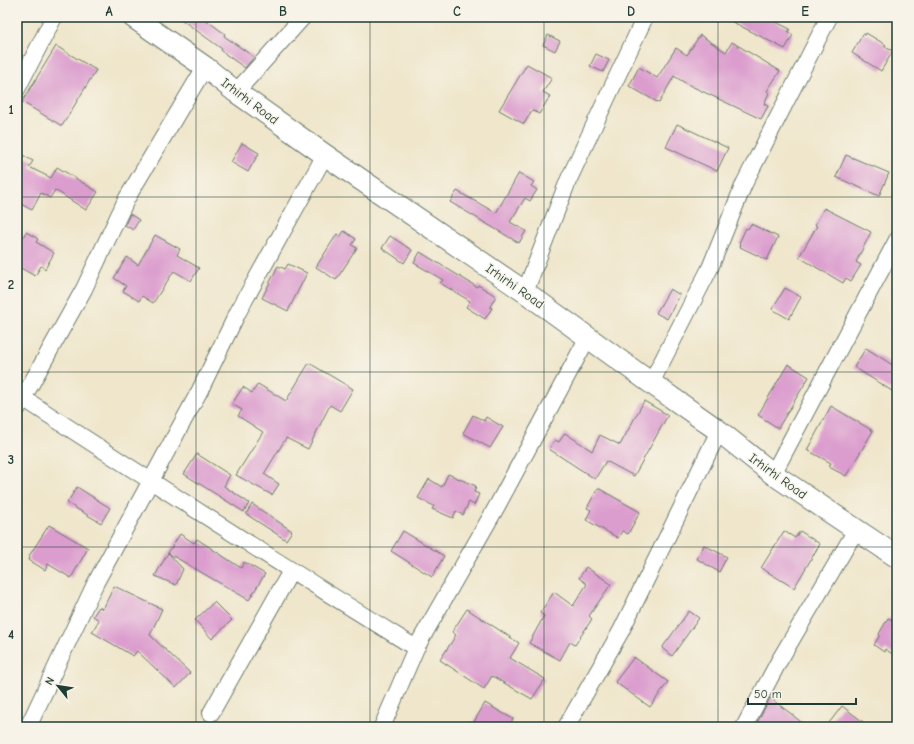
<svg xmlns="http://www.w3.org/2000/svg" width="914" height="744" font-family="'Comic Neue',sans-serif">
	<rect width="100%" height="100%" fill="#f7f3e8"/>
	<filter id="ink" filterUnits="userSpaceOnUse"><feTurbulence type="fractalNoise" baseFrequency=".025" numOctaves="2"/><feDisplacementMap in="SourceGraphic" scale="8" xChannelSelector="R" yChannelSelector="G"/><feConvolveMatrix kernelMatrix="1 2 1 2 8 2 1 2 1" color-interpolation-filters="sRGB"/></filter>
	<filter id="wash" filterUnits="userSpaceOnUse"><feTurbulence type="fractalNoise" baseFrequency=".012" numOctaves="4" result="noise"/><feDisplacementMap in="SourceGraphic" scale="16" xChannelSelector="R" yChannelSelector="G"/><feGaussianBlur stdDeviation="0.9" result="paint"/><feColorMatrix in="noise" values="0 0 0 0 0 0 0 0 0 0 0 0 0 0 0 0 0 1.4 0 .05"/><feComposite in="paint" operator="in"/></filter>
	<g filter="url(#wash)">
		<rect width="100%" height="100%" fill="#efe6cb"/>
		<g id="blocks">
			<path fill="#db9cce" d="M178,17H202L225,34L224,36L254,57L245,68L221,51L222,49Z
				M723,17H766L790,29L788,32L793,35L785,49Z
				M866,33L886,45L885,47L893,51L881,71L852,53L863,34L865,35Z
				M548,35L560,41L555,51L543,45Z
				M700,35L726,52L732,42L780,71L767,91L769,93L764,104L768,106L761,119L687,84L674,76L659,103L629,86L639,67L657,78L676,48L687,55Z
				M56,46L96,70L62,126L22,102Z
				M596,54L609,60L603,72L590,66Z
				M527,64L552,78L543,92L550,96L539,114L532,110L524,124L499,110Z
				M677,124L728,148L717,171L666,147Z
				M242,143L259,153L248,172L231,162Z
				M17,152L33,161L29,167L51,178L57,167L98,192L86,210L55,190L50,198L41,193L32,210L17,202Z
				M846,155L889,173L879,196L836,177Z
				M519,173L534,182L531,186L537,190L530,201L525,198L510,222L526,231L519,243L450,202L457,191L496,213Z
				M824,208L871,232L856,262L861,265L851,281L846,278L843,283L799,257L817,226L815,225Z
				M130,214L139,220L133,230L125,225Z
				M751,224L778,237L767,260L740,247L741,245L739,243L746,228L748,229Z
				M344,231L356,239L352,245L357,248L336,280L316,267L337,234L340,237Z
				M26,232L38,239L36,242L54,253L45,269L41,266L35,276L17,266V247Z
				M155,235L180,249L177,255L199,268L191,281L174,271L153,303L142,296L139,301L123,291L126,286L114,278L127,257L138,265Z
				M390,236L412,250L404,263L382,248Z
				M420,252L477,287L478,285L496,296L490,307L492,308L485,319L466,307L470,301L440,283L443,280L414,263Z
				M288,264L307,273L288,311L262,298L278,266L285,269Z
				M785,288L801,297L789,319L772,309Z
				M670,289L680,295L667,319L656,313Z
				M866,348L897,368V383L892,391L854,367Z
				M309,363L353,389L340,411L330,405L308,449L286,438L264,474L279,484L272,495L236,475L263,432L238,416L242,410L232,404L243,387L252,393L258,384L286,401Z
				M788,364L809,377L778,428L758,415Z
				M644,401L668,415L634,476L606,461L595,479L549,449L555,440L559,442L565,433L592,451L600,435L620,445Z
				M831,406L873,431L846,476L829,467L831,463L807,450Z
				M473,415L484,421L486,417L503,427L490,448L463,433Z
				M197,454L230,475L224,486L249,503L244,512L184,474Z
				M448,474L476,486L474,492L479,494L474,505L469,502L463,515L456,511L453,518L432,509L434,506L418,498L429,479L442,487Z
				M77,487L110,508L101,523L67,503Z
				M598,488L640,512L628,534L622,531L618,538L586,520L591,510L587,508Z
				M252,504L292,531L286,540L246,514Z
				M49,525L88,548L71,578L48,564L45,570L29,560L30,557L29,556Z
				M403,531L444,556L432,577L391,551Z
				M784,531L795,538L800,531L820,544L794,588L761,568Z
				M180,534L194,543L197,539L241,568L244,562L265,574L249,600L168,553Z
				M704,545L727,557L719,572L697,559Z
				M168,553L183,569L176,585L155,576Z
				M586,567L611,584L589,616L592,619L575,645L570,642L560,660L529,643L544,616L540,613L554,592L573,606L587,584L579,578Z
				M114,586L162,609L150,635L190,673L176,688L137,651L133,656L92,632L99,620L93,616L99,607L103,609Z
				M214,602L232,620L212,639L195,620Z
				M467,609L519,643L510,658L545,679L532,699L492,676L484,689L440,660L456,635L452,632Z
				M689,611L699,618L672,656L662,648Z
				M888,618L897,622V657L885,649L884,652L874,645L880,635L879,634Z
				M634,657L668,682L650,707L615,682Z
				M770,698L790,713L807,727H766L758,721Z
				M485,703L513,719L508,727H471Z
				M842,706L870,727H826Z"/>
		</g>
	</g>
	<g filter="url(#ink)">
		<use href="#blocks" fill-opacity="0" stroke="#687869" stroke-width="1"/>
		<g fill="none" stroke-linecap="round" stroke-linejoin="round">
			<defs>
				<path id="minor" d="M17,89L54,17
					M236,92L303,17
					M525,292L568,181L645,17
					M651,383L710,268L744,184L829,17
					M23,398C153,483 283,566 416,648
					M17,409L84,289L127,198L205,67
					M773,474L897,240
					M211,713L291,571
					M28,727L95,584L200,390L238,312L325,155
					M382,727L416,648L497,506L588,337
					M566,727L621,631L719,431
					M744,727L779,661L856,530"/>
				<path id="tertiary" d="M133,17L205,67L236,92L325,155L525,292L651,383L719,431L773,474L897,557"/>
			</defs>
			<use href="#minor" stroke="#687869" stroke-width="18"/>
			<use href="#tertiary" stroke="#687869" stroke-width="23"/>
			<use href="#minor" stroke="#fff" stroke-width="16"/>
			<use href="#tertiary" stroke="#fff" stroke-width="21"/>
		</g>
	</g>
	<path fill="none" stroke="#1f3d34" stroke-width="1" stroke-opacity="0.55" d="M196,17V727M370,17V727M544,17V727M718,17V727M17,197H897M17,372H897M17,547H897"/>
	<g text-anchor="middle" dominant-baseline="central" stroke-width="3" stroke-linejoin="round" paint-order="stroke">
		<g font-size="13" fill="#1f3d34" stroke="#f7f3e8">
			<text transform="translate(250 101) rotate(37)">Irhirhi Road</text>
			<text transform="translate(515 286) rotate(35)">Irhirhi Road</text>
			<text transform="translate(778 476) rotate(36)">Irhirhi Road</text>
		</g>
	</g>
	<rect width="914" height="744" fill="none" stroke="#f7f3e8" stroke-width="44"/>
	<g transform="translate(58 686) rotate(300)" stroke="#f7f3e8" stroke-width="3" paint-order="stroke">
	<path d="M0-3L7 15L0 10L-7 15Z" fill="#1f3d34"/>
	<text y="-6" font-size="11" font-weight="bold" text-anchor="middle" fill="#1f3d34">N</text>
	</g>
	<path d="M748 698v6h108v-6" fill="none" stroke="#1f3d34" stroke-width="2"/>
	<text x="754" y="698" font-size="12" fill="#1f3d34" stroke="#f7f3e8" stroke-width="3" paint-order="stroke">50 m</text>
	<rect x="22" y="22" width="870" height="700" fill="none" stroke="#1f3d34" stroke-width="1.5"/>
	<g font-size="13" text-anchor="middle" font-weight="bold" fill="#1f3d34">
		<text x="109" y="16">A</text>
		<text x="283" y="16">B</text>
		<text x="457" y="16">C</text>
		<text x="631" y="16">D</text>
		<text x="805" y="16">E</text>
		<text x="11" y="114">1</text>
		<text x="11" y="289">2</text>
		<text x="11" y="464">3</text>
		<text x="11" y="639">4</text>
	</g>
</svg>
